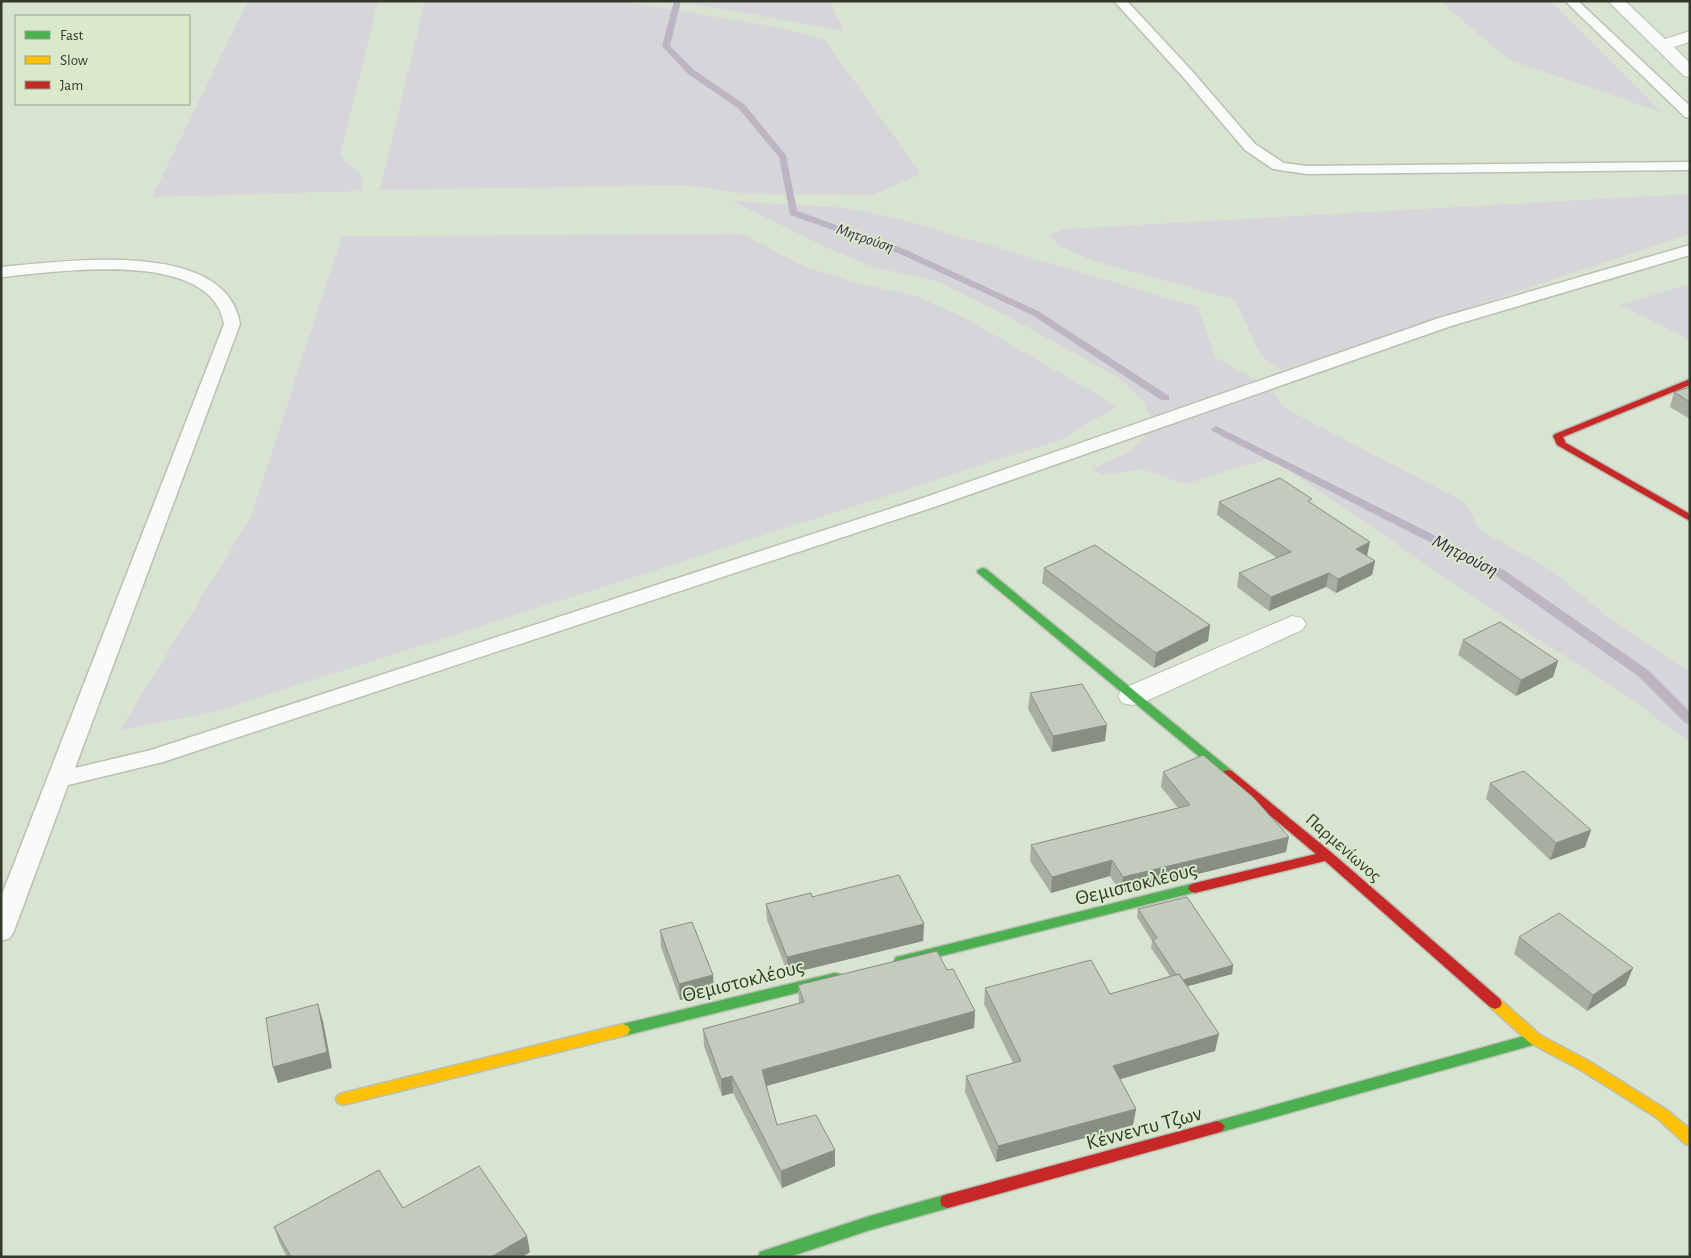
<svg xmlns="http://www.w3.org/2000/svg" width="1691" height="1258" font-family="'Alegreya Sans',sans-serif">
	<rect width="100%" height="100%" fill="#d9e3d1"/>
	<path fill="#d6d5d9" d="M248,1H378L340,156L362,176V191L152,197Z
		M425,1H621L777,27L824,39L921,174L872,195L750,194L684,185L380,190Z
		M678,1H829L844,31Z
		M1440,1H1550L1663,113L1508,59Z
		M1690,194V234L1282,370L1261,356L1235,300L1094,261L1061,247L1049,235L1065,229Z
		M732,201L846,208L900,219L1198,307L1216,358L1266,385L1286,409L1465,502L1480,530L1551,570L1606,615L1690,672V743L1632,700L1481,602L1271,458L1185,484L1141,469L1102,475L1092,469L1128,452L1155,426L1143,400L1118,377L1005,315L937,281L877,268L832,250Z
		M742,234L808,268L857,283L916,296L965,318L1117,406L1060,440L214,712L120,730L251,517L342,236Z
		M1690,284V340L1620,305Z"/>
	<g fill="none" stroke-linecap="round" stroke-linejoin="round">
		<path fill="#bcb6c4" fill-rule="evenodd" d="M674,1H681L670,46L694,70L744,104L786,155L797,211L904,249L1038,311L1169,396V400H1161L1032,315L898,253L790,215L779,157L738,108L688,74L662,46Z
			M1216,426L1504,570L1648,670L1690,712V724L1685,723L1638,676L1496,576L1212,431L1211,429Z"/>
		<defs>
			<path id="lane" d="M1114,1H1127L1192,71L1255,144L1284,163L1307,166L1690,162V170L1307,174L1273,169L1245,150L1183,77Z
				M1565,1H1578L1690,106V118L1685,117Z
				M1690,245V255L1451,326L934,507L163,762L68,785L14,931L10,938L1,941V897L224,324C212,247 55,272 1,277V267C62,262 226,237 240,324L75,768L151,750L920,499L1439,318Z"/>
			<path id="street" d="M1608,1H1625L1665,39L1690,31V42L1674,47L1690,63V77L1684,76Z
				M1292,616L1302,618L1306,624L1302,630L1142,703L1132,705L1122,703L1118,696L1122,689Z"/>
			<path id="fast" d="M982,568L986,569L1232,771L1234,774L1232,777H1224L978,573L977,571Z
				M1195,883L1200,885L1202,888L1200,891L901,966L896,965L894,961L896,957L901,956Z
				M835,973L840,974L842,978L840,982L623,1036L618,1034L616,1030L618,1026L623,1024Z
				M1535,1033L1540,1035L1542,1039L1540,1043L1217,1133L1212,1131L1209,1127L1212,1123L1217,1121Z
				M948,1194L954,1196L956,1201L954,1206L948,1208L870,1230L789,1257H758L760,1252L766,1250L870,1216Z"/>
			<path id="slow" d="M1495,997L1500,999L1540,1035L1589,1061L1667,1110L1690,1129V1145L1685,1144L1657,1118L1579,1069L1530,1043L1490,1007L1488,1003L1490,999Z
				M623,1024L628,1026L630,1030L628,1034L623,1036L343,1105L338,1103L336,1099L338,1095L343,1093Z"/>
			<path id="jam" d="M1690,379V385L1563,437L1566,443L1690,514V521L1557,445L1553,436L1555,434Z
				M1228,770L1232,771L1332,853L1500,999L1502,1003L1500,1007L1495,1009L1490,1007L1325,861L1195,893L1190,891L1188,888L1190,885L1195,883L1316,854L1224,777L1222,774L1224,771Z
				M1217,1121L1222,1123L1225,1127L1222,1131L1217,1133L948,1208L942,1206L940,1201L942,1196L948,1194Z"/>
		</defs>
		<use href="#lane" stroke="#b9c0b2" stroke-width="3"/>
		<use href="#street" stroke="#b9c0b2" stroke-width="2"/>
		<use href="#fast" stroke="#b9c0b2" stroke-width="3"/>
		<use href="#slow" stroke="#b9c0b2" stroke-width="3"/>
		<use href="#jam" stroke="#b9c0b2" stroke-width="3"/>
		<use href="#lane" fill="#f9fbf8" fill-rule="evenodd"/>
		<use href="#street" fill="#f9fbf8" fill-rule="evenodd"/>
		<use href="#fast" fill="#4caf50" fill-rule="evenodd"/>
		<use href="#slow" fill="#ffc107" fill-rule="evenodd"/>
		<use href="#jam" fill="#c62828" fill-rule="evenodd"/>
	</g>
	<path fill="#a8afa2" d="M1690,387V419L1670,407L1674,392Z
		M1219,502L1311,503L1367,556L1375,561L1372,575L1336,593L1326,587L1269,611L1237,587L1239,573L1277,558L1217,515Z
		M1044,568L1210,625L1208,641L1154,668L1042,583Z
		M1463,640L1558,661L1553,677L1516,696L1458,655Z
		M1030,693L1105,741L1052,752L1028,709Z
		M1163,772L1286,852L1121,893L1110,876L1051,893L1030,861L1031,845L1178,808L1161,787Z
		M1490,783L1591,830L1585,847L1550,860L1486,799Z
		M812,897L924,924L923,941L788,974L767,920L766,904Z
		M1138,909L1233,965L1232,974L1187,986L1215,1051L1120,1079L1136,1109L1133,1125L996,1162L965,1092L966,1076L1013,1063L984,1004L985,988L1110,994L1170,976L1151,948L1152,941L1137,917Z
		M660,930L714,992L680,1000L661,947Z
		M1519,937L1626,985L1587,1011L1514,954Z
		M947,970L975,1011L974,1028L766,1086L777,1125L835,1150V1166L782,1188L733,1093L722,1096L704,1046L703,1029L799,1003L798,985Z
		M403,1208L530,1252L522,1257H287L280,1244L274,1227Z"/>
	<path fill="#888e84" d="M1370,542L1367,556L1356,549Z
		M1375,561L1372,575L1336,593L1338,579Z
		M1329,573L1326,587L1269,611L1271,597Z
		M1210,625L1208,641L1154,668L1156,653Z
		M1558,661L1553,677L1516,696L1521,680Z
		M1107,725L1105,741L1052,752L1053,736Z
		M1591,830L1585,847L1550,860L1556,843Z
		M1289,837L1286,852L1121,893L1123,877Z
		M1112,860L1110,876L1051,893L1052,877Z
		M924,924L923,941L788,974L787,957Z
		M1233,965L1232,974L1178,989L1180,981Z
		M1633,968L1626,985L1587,1011L1593,995Z
		M713,975L714,992L680,1000L679,984Z
		M318,1004L323,1021L332,1068L278,1083L273,1067Z
		M975,1011L974,1028L763,1087L762,1070Z
		M1219,1034L1215,1051L1111,1082L1113,1066Z
		M732,1076L733,1093L722,1096L721,1079Z
		M1136,1109L1133,1125L996,1162L998,1146Z
		M835,1150V1166L782,1188L781,1171Z
		M527,1236L530,1252L522,1257H491Z"/>
	<path fill="#c3cbbc" stroke="#888e84" d="M1690,387V402L1674,392Z
		M1280,478L1312,499L1308,501L1370,542L1356,549L1375,561L1338,579L1329,573L1271,597L1239,573L1291,552L1219,502Z
		M1095,545L1210,625L1156,653L1044,568Z
		M1500,622L1558,661L1521,680L1463,640Z
		M1082,684L1107,725L1053,736L1030,693Z
		M1203,755L1253,797L1289,837L1123,877L1112,860L1052,877L1031,845L1190,805L1163,772Z
		M1524,771L1591,830L1556,843L1490,783Z
		M899,875L924,924L787,957L766,904L811,893L812,897Z
		M1187,897L1233,965L1183,980L1179,974L1176,975L1153,940L1157,938L1138,909Z
		M1559,913L1633,968L1593,995L1519,937Z
		M692,922L713,975L679,984L660,930Z
		M937,951L947,970L953,969L975,1011L762,1070L777,1125L816,1115L835,1150L781,1171L732,1076L721,1079L703,1029L804,1002L798,985Z
		M1091,960L1110,994L1179,974L1219,1034L1113,1066L1136,1109L998,1146L966,1076L1021,1061L985,988Z
		M318,1004L327,1052L273,1067L266,1018Z
		M479,1166L527,1236L491,1257H291L274,1227L379,1170L403,1208Z"/>
	<g text-anchor="middle" dominant-baseline="central" stroke-width="4" stroke-linejoin="round" paint-order="stroke">
		<g font-size="16" font-style="italic" fill="#3a244d" stroke="#d8eaca">
			<text transform="translate(865 238) rotate(19)">Μητρούση</text>
		</g>
		<g font-size="18" fill="#333a2d" stroke="#d8eaca">
			<text transform="translate(1343 848) rotate(41)">Παρμενίωνος</text>
		</g>
		<g font-size="19" font-style="italic" fill="#3a244d" stroke="#d8eaca">
			<text transform="translate(1465 556) rotate(27)">Μητρούση</text>
		</g>
		<g font-size="21" fill="#333a2d" stroke="#d8eaca">
			<text transform="translate(1136 884) rotate(-14)">Θεμιστοκλέους</text>
			<text transform="translate(743 981) rotate(-14)">Θεμιστοκλέους</text>
			<text transform="translate(1144 1128) rotate(-15)">Κέννεντυ Τζων</text>
		</g>
	</g>
	<rect width="1691" height="1258" fill="none" stroke="#333a2d" stroke-width="5"/>
	<rect x="15" y="15" width="175" height="90" fill="#d8eaca" stroke="#96a48b"/>
	<rect x="25" y="31" width="25" height="8" fill="#4caf50" stroke="#96a48b"/>
	<text x="60" y="40" font-size="15" fill="#333a2d">Fast</text>
	<rect x="25" y="56" width="25" height="8" fill="#ffc107" stroke="#96a48b"/>
	<text x="60" y="65" font-size="15" fill="#333a2d">Slow</text>
	<rect x="25" y="81" width="25" height="8" fill="#c62828" stroke="#96a48b"/>
	<text x="60" y="90" font-size="15" fill="#333a2d">Jam</text>
</svg>
